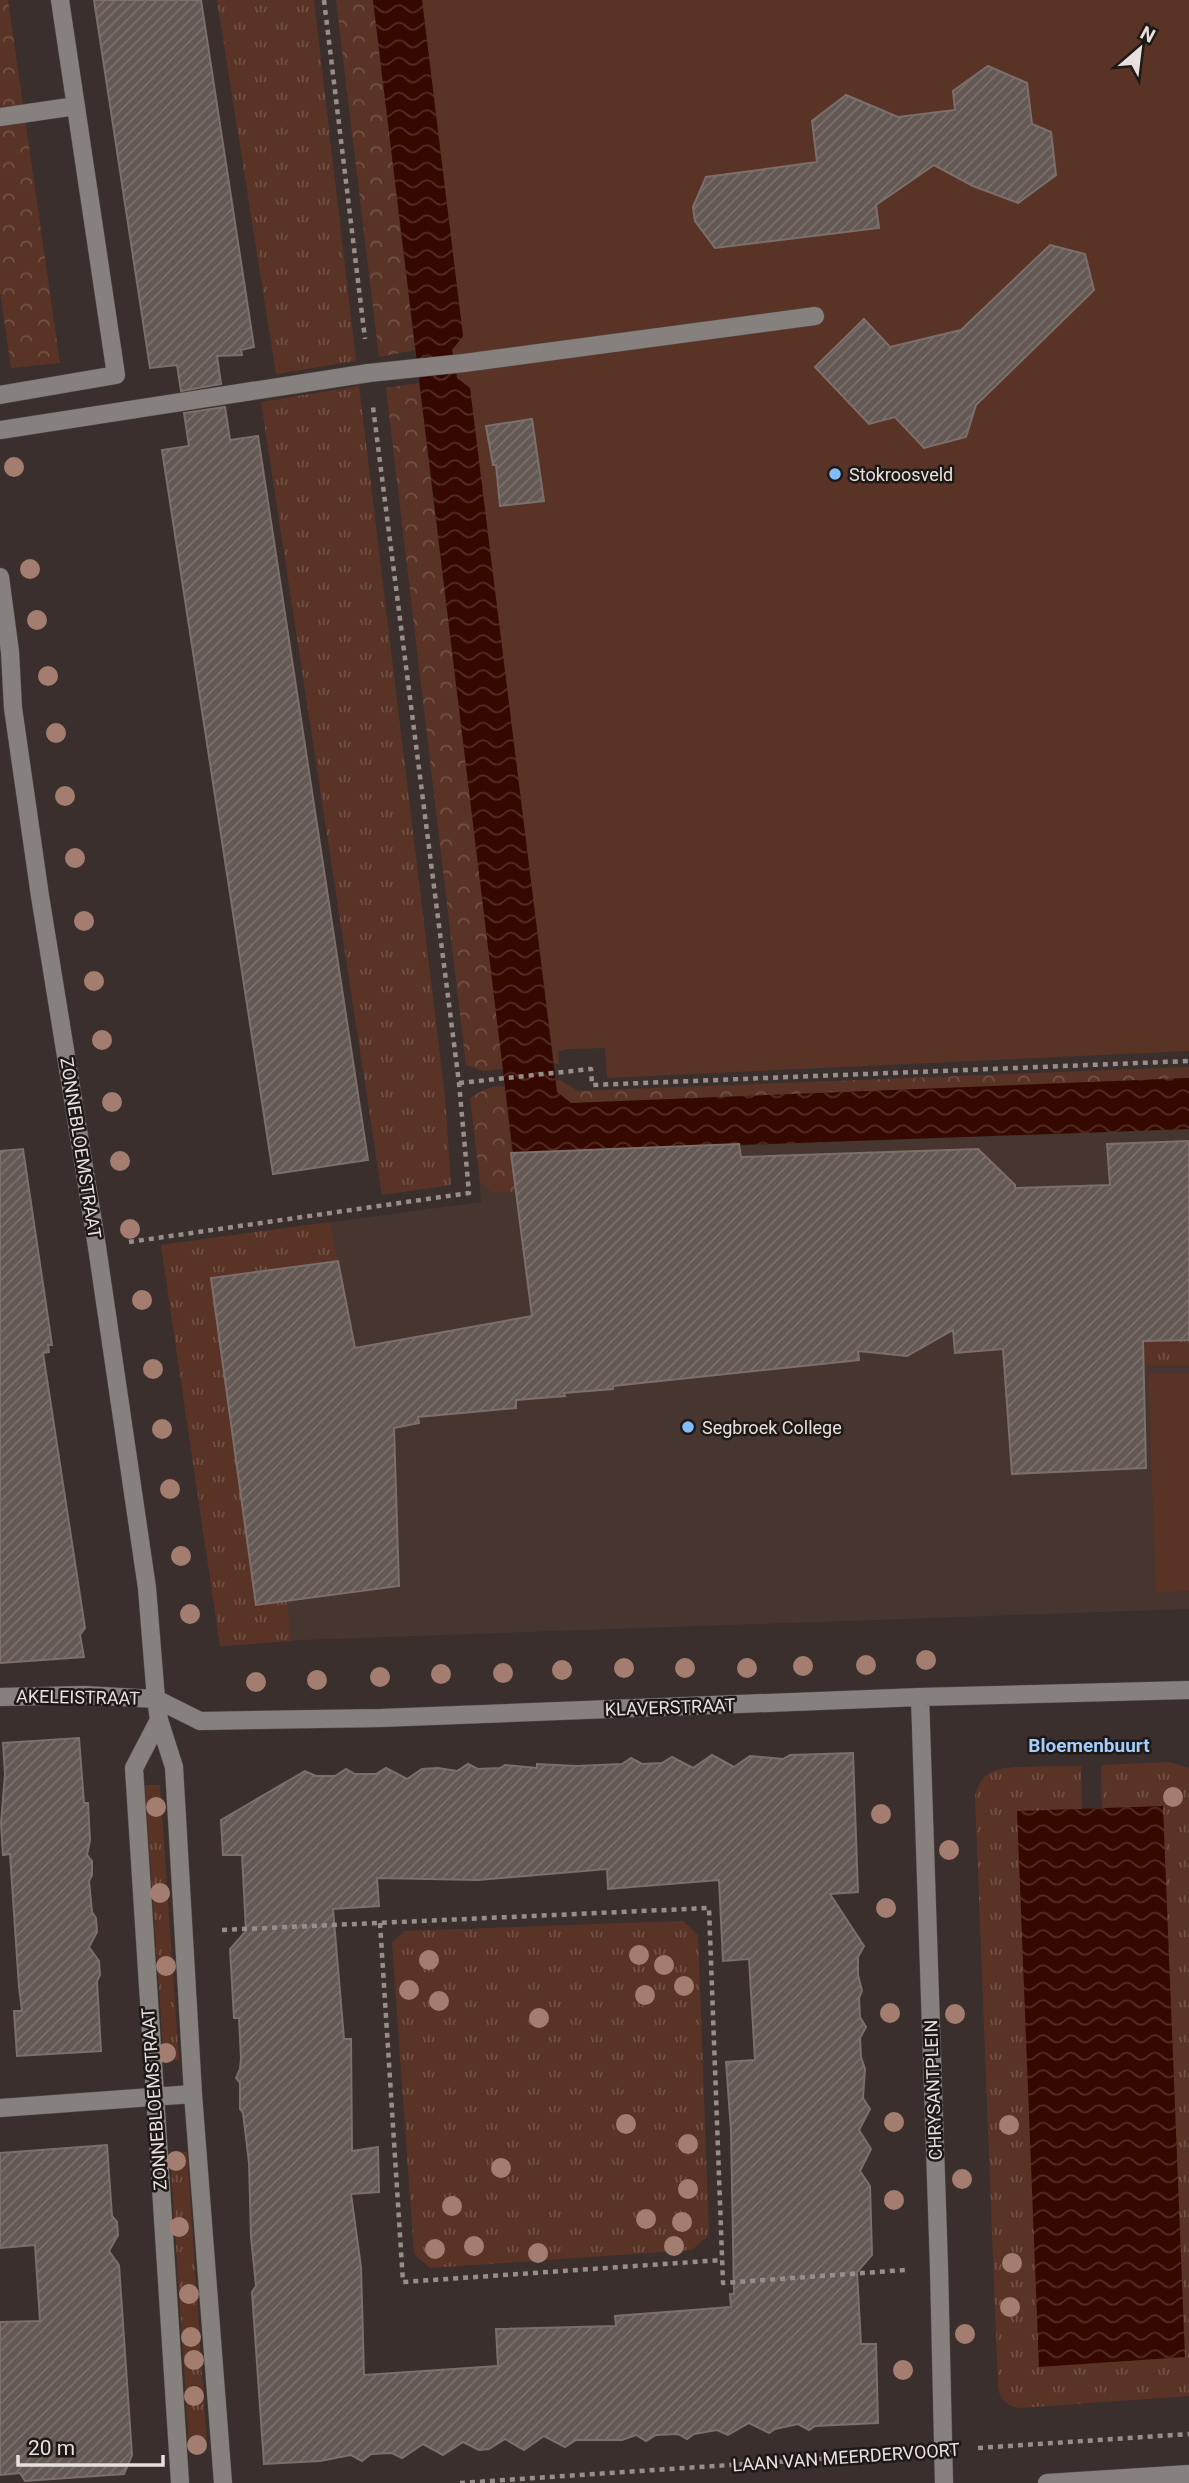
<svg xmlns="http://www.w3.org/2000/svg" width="1189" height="2483" font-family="Roboto,sans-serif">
	<defs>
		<pattern id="grass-tufts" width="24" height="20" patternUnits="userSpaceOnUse" patternTransform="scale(1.75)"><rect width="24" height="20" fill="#593426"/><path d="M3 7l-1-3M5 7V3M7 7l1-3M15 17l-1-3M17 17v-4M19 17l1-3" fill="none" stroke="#715145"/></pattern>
		<pattern id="forest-crowns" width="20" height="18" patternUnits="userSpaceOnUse" patternTransform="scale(1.75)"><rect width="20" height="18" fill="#593426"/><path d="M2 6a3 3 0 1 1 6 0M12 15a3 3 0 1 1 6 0" fill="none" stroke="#715145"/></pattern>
		<pattern id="water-waves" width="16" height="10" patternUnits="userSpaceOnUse" patternTransform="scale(1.75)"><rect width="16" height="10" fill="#360900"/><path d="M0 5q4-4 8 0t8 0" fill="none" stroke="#532d25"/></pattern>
		<pattern id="building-hatch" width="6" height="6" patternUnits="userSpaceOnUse" patternTransform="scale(1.75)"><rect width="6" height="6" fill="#645854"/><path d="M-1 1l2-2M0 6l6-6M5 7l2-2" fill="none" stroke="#7a706c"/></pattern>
	</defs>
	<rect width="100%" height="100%" fill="#3a2f2c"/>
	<path fill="#47352f" d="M1189,1129V1609L303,1640L220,1646L161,1245L481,1202L478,1155Z"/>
	<path fill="url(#grass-tufts)" d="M217,0H314L356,361L276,374Z
		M359,386L445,1097L451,1185L382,1195L261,402Z
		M330,1222L338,1263L262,1604L287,1601L291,1641L220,1646L161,1245Z
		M1189,1340V1365H1144L1143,1341Z
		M1170,1762L1189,1768V2396L1019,2408C1006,2406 1000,2399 998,2387L975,1795C978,1785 982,1777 991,1772C1006,1764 1061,1767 1081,1766L1082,1809L1102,1808L1101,1765Z
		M145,1785H160L179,2060L164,2061Z
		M683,1921L698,1935L709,2235L692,2250L430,2268L414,2254L392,1943L404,1931Z
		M187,2152L207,2446H189L170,2153Z"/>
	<path fill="url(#forest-crowns)" d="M0,0H8L60,363L11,368L0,292Z
		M336,0H373L415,350L379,357Z
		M419,383L503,1069L483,1071L466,1065L386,388Z
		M1189,1067V1078L570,1103L557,1092L555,1081L560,1080L578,1091Z
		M498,1086L505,1087L516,1192L493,1193L480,1182L470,1098L485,1089Z"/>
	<path fill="#593426" d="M422,0H1189V1051L607,1078L605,1048L568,1049L558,1052L559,1064H554L491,561L452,350L463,336Z
		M1148,1373H1189V1591L1156,1592Z"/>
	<path fill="url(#water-waves)" d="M373,0H422L463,336L452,350L457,378L470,388L557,1092L571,1103L1189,1078V1129L513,1153Z
		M1163,1806L1185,2357L1039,2367L1017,1811Z"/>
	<path fill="url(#building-hatch)" stroke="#7c6f6b" stroke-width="2" fill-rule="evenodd" d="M94,0H201L254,347L241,350L242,355L217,356L221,384L181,391L177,365L150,368Z
		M988,66L1027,83L1032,124L1051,132L1056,175L1018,203L973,186L934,165L876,205L879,228L715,248L695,221L693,207L706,177L817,162L812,121L846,95L898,117L955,110L953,91Z
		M1050,245L1085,254L1094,290L976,405L966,437L924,448L895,417L869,424L815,367L864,319L890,347L961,330Z
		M225,407L230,440L258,436L368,1160L273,1174L162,450L189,446L184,413Z
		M532,419L544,501L500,506L496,465H493L486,426Z
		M1189,1141V1340L1143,1341L1146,1468L1012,1474L1003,1349L955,1353L953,1330L907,1356L858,1351L859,1360L613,1386V1389L564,1393L565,1396L516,1400V1408L418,1417L419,1423L394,1428L399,1586L256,1605L211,1278L338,1261L355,1348L532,1316L511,1153L739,1144L741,1157L978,1149L1015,1185V1188L1110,1185L1107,1144Z
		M23,1149L52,1345H48L49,1352L43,1353L85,1628L80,1635L84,1657L0,1663V1151Z
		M79,1738L84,1803H88L90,1840L87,1855L92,1861V1875L89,1881L92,1912L96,1918L97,1932L89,1947L99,1961L100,1975L97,1981L101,2051L17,2056L14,2011H22L19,1987L10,1854L3,1855L1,1823L5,1774L3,1743Z
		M853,1753L858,1892L830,1894L864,1946L858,1957V1975L862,1991L859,1998L860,2017L866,2027L860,2038L861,2057L865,2069L863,2098L870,2109L859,2130L871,2149L860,2171L870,2186L872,2255L857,2272L861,2344H876L878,2423L815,2426L809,2430L798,2424L775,2429L769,2433L749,2423L728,2435L717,2430L694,2434L687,2439L678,2434L656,2435L646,2441L636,2435L622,2440H576L565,2447L544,2436L524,2450L505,2439L489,2449L479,2450L463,2442L443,2455L423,2444L402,2458L392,2453L371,2454L362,2461L351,2455L320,2461L264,2464L252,2292L256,2286L251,2237L249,2163L243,2113L240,2109V2083L236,2078L240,2069L241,2058L239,2018H234L230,1949L246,1931L242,1855H223L221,1820L305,1771L316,1776H335L346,1769L355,1774H376L386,1768L407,1779L422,1769L438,1768L457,1771L468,1764L478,1769L500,1768L505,1765L537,1768V1764L577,1766L622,1764L631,1758L642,1764L662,1763L672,1757L693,1768L712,1755L734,1767L750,1756L783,1759L790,1755ZM607,1869L608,1889L719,1880L723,1961L749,1959L755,2060L726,2062L731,2130L734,2294H730L731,2307L615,2316L616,2326L496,2329L498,2366L364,2375L361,2267L351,2194L379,2192L378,2147L352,2151L351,2039H344L333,1909L379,1906L377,1878L478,1880Z
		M107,2145L112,2216L117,2222L118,2235L109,2251L119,2265L132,2455L124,2474L25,2481L20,2473L0,2475V2322L40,2321L35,2245L0,2248V2153Z"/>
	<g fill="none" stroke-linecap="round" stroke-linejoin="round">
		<defs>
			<path id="minor" d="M0,117L76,106
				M0,395L116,375L60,0
				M0,430L369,373L464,363L815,316
				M0,577L10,652L13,708L40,896L97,1247L147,1588L156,1699L159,1720L174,1767L193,2094L223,2483
				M0,1697L84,1695L156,1699L200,1721L381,1718L920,1697L1189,1690
				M920,1697L939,2268L944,2483
				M159,1720L134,1768L180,2483
				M0,2108L193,2094
				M1047,2483L1189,2474"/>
		</defs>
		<use href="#minor" stroke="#564b48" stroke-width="19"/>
		<path stroke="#978e8b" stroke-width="4.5" stroke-dasharray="5 5" stroke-linecap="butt" d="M324,0L365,339
			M459,1083L591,1069L592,1085L1189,1061
			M129,1242L469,1193L459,1083L373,407
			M380,1923L403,2282L722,2260
			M222,1930L709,1908L723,2283L905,2270
			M978,2448L1189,2434
			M460,2483L910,2453"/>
		<use href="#minor" stroke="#86817f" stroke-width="18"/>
	</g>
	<g fill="#a37d70">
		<circle cx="14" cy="467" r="10"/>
		<circle cx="30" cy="569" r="10"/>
		<circle cx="37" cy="620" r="10"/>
		<circle cx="48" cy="676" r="10"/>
		<circle cx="56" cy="733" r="10"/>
		<circle cx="65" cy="796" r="10"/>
		<circle cx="75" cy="858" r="10"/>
		<circle cx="84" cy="921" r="10"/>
		<circle cx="94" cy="981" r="10"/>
		<circle cx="102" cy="1040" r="10"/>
		<circle cx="112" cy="1102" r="10"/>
		<circle cx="120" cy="1161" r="10"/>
		<circle cx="130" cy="1229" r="10"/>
		<circle cx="142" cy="1300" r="10"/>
		<circle cx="153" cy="1369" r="10"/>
		<circle cx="162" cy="1429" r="10"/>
		<circle cx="170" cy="1489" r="10"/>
		<circle cx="181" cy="1556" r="10"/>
		<circle cx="190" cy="1614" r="10"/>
		<circle cx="926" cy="1660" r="10"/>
		<circle cx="866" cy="1665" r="10"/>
		<circle cx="803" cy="1666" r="10"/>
		<circle cx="624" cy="1668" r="10"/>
		<circle cx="685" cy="1668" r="10"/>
		<circle cx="747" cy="1668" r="10"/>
		<circle cx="562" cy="1670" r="10"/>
		<circle cx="503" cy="1673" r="10"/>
		<circle cx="441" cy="1674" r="10"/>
		<circle cx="380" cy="1677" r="10"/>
		<circle cx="317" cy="1680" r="10"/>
		<circle cx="256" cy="1682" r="10"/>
		<circle cx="1173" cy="1797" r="10"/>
		<circle cx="156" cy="1807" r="10"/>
		<circle cx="881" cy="1814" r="10"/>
		<circle cx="949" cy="1850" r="10"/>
		<circle cx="160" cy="1893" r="10"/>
		<circle cx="886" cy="1908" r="10"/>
		<circle cx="639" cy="1955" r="10"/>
		<circle cx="429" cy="1960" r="10"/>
		<circle cx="664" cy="1965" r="10"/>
		<circle cx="166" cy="1966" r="10"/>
		<circle cx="684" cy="1986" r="10"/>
		<circle cx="409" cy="1990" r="10"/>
		<circle cx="645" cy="1995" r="10"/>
		<circle cx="439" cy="2001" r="10"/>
		<circle cx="890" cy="2013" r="10"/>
		<circle cx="955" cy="2014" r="10"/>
		<circle cx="539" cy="2018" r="10"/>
		<circle cx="166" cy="2053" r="10"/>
		<circle cx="894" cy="2122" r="10"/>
		<circle cx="626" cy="2124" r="10"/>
		<circle cx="1009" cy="2125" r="10"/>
		<circle cx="688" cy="2144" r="10"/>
		<circle cx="176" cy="2161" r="10"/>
		<circle cx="501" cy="2168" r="10"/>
		<circle cx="962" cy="2179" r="10"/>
		<circle cx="688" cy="2189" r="10"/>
		<circle cx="894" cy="2200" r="10"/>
		<circle cx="452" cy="2206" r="10"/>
		<circle cx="646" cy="2219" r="10"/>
		<circle cx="682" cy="2222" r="10"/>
		<circle cx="179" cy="2227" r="10"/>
		<circle cx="474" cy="2246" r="10"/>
		<circle cx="674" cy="2246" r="10"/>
		<circle cx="435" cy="2249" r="10"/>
		<circle cx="538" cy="2253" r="10"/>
		<circle cx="1012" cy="2263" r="10"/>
		<circle cx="189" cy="2294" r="10"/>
		<circle cx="1010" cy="2307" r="10"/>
		<circle cx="965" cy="2334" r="10"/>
		<circle cx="191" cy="2337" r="10"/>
		<circle cx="194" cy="2360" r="10"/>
		<circle cx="903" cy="2370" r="10"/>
		<circle cx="194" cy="2396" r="10"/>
		<circle cx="197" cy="2445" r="10"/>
	</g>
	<g fill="#82bcfa" stroke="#1e1917" stroke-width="2.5">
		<circle cx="835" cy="474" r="7"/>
		<circle cx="688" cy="1427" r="7"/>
	</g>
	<g text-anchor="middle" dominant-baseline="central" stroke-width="5" stroke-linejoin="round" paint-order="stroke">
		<g font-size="18" fill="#e7e0dd" stroke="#1e1917" text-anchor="start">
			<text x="849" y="474">Stokroosveld</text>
			<text x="702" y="1427">Segbroek College</text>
		</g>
		<g font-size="18" fill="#e7e0dd" stroke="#1e1917">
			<text transform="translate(81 1148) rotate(81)">ZONNEBLOEMSTRAAT</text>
			<text transform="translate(78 1697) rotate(1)">AKELEISTRAAT</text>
			<text transform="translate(670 1707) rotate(-2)">KLAVERSTRAAT</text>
			<text transform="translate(933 2090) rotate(-92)">CHRYSANTPLEIN</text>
			<text transform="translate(154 2099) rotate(-94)">ZONNEBLOEMSTRAAT</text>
			<text transform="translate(846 2457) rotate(-4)">LAAN VAN MEERDERVOORT</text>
		</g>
		<g font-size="19" font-weight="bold" fill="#a2cdfc" stroke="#1e1917">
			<text x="1089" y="1745">Bloemenbuurt</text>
		</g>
	</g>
	<g transform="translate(1140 49) rotate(28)" stroke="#1e1917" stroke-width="5" paint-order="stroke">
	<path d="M0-5L12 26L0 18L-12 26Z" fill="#e7e0dd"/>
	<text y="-10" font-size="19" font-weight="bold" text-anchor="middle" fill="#e7e0dd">N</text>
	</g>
	<path d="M18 2455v10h145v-10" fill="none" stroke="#e7e0dd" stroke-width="3.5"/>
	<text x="28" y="2455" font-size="21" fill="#e7e0dd" stroke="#1e1917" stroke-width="5" paint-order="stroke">20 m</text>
</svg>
